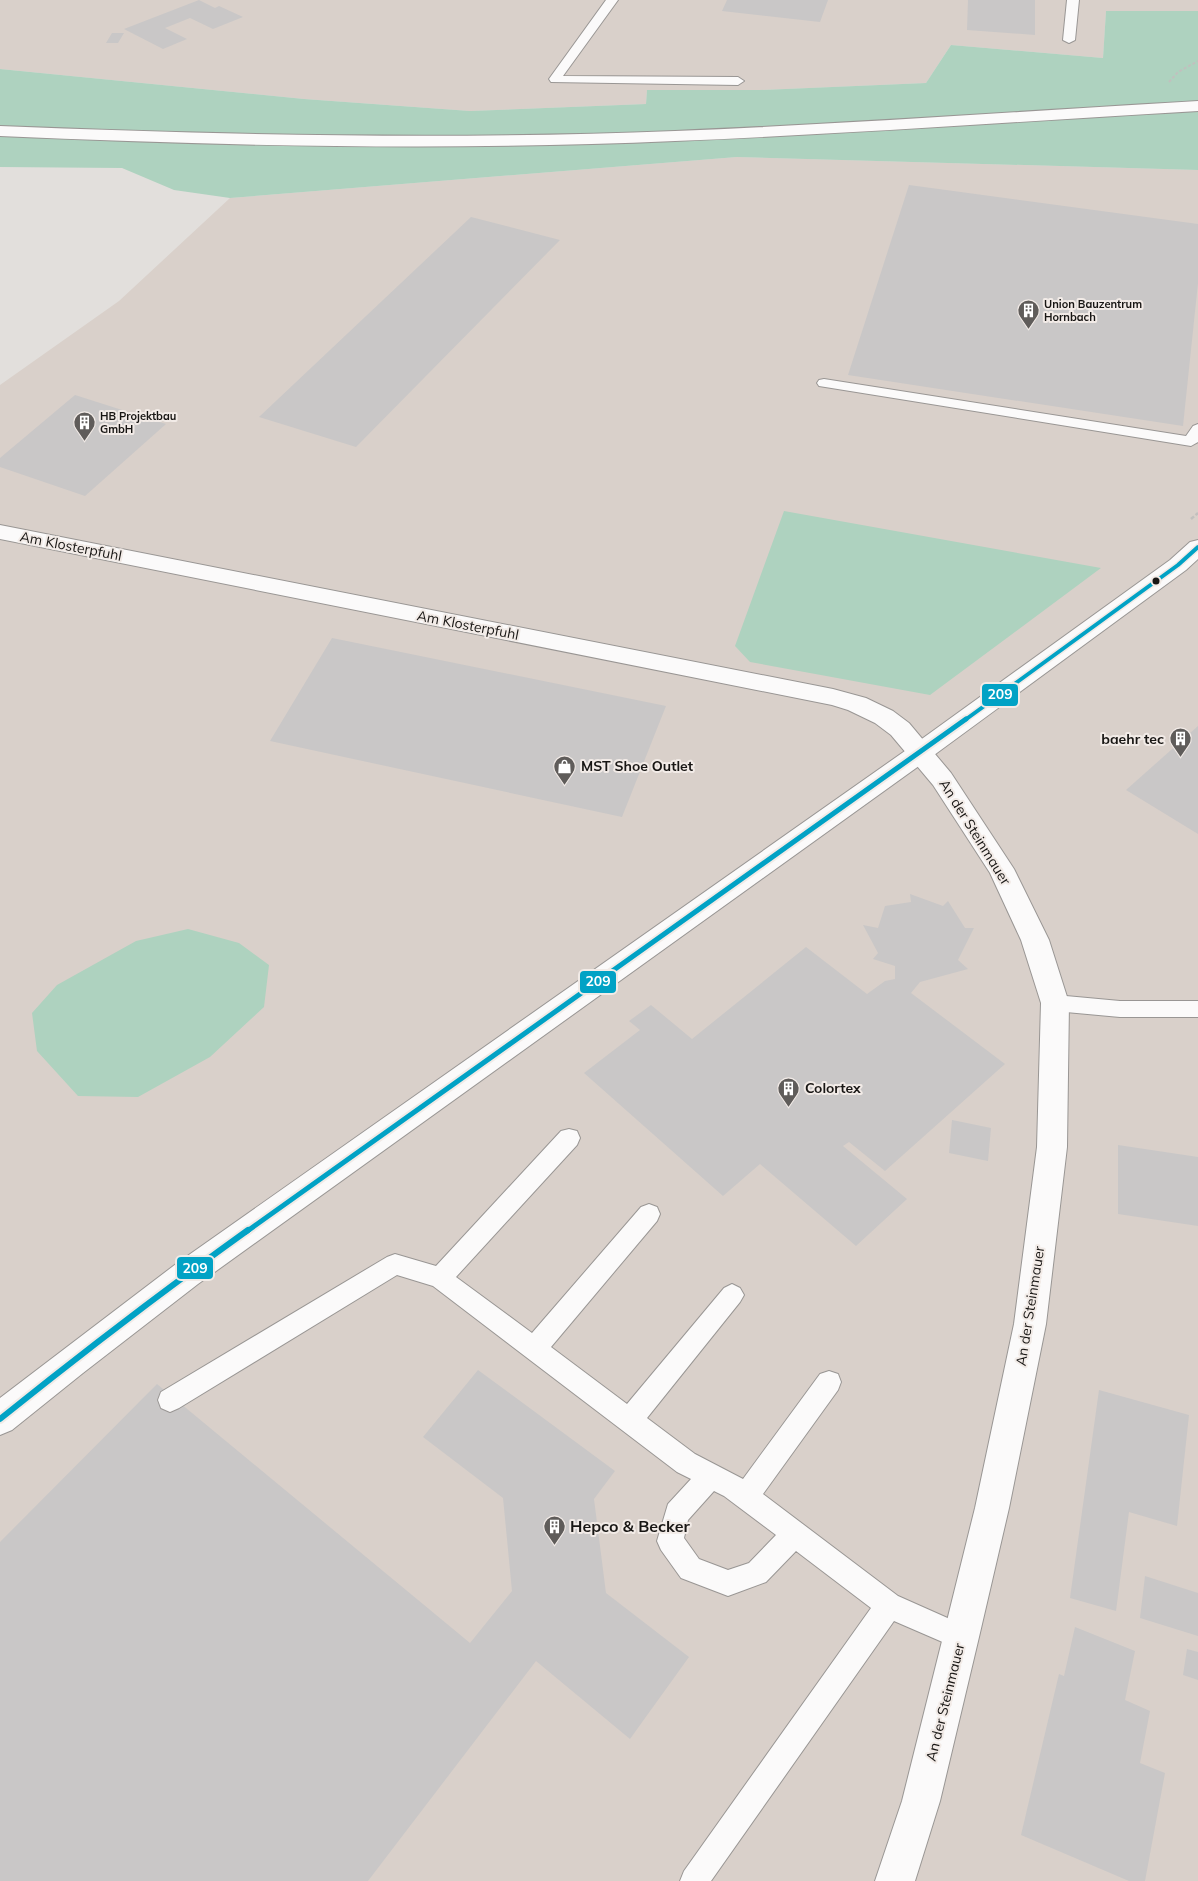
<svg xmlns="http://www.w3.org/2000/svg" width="1198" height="1881" font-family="Mulish,sans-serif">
	<rect width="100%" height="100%" fill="#e2dfdc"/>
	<path fill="#d9d0ca" d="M0,0H1198V11H1106L1103,58L951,45L926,83L760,90H647L646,104L470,111L304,99L0,69Z
		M737,157L1198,170V1881H0V385L119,301L230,198Z"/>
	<path fill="#aed2bf" d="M1106,11H1198V170L737,157L230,198L174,190L122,168L0,167V69L304,99L470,111L646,104L647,90H760L926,83L951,45L1103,58Z
		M784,511L1101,568L930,695L750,662L735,646Z
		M188,929L239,943L269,965L264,1007L210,1057L138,1097L78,1096L37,1051L32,1013L57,985L136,941Z"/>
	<path fill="#c9c7c7" d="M199,0L215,8L219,6L243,17L213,29L190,18L165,28L187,39L163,49L124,29Z
		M727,0H828L820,22L722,11Z
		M968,0H1035V35L967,30Z
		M112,33H124L118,43H106Z
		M909,185L1198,224V283L1183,426L848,375Z
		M471,217L560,240L356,447L259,417Z
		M75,395L166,424L85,496L0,467V458Z
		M332,638L666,706L622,817L270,741Z
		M1198,726V834L1126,790Z
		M910,894L943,906L948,901L965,928H974L958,960L968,969L920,982L911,993L1005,1064L885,1171L849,1142L843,1146L907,1199L856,1246L760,1164L723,1196L584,1073L640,1030L629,1021L651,1005L692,1039L806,947L867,994L885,981L895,979V966L873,959L878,953L863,925L878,928L885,906L911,902Z
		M952,1120L991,1128L988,1161L949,1153Z
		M1118,1145L1198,1157V1226L1118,1214Z
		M478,1370L615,1471L594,1499L606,1593L689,1657L630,1739L536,1661L368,1881H0V1542L157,1384L470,1643L512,1591L503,1498L423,1437Z
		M1099,1390L1189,1415L1177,1526L1129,1512L1116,1611L1070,1598Z
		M1145,1576L1198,1593V1636L1140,1618Z
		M1075,1627L1135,1651L1125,1700L1150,1711L1140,1763L1165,1773L1145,1881H1129L1021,1835L1059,1674L1064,1676Z
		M1187,1649L1198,1652V1680L1183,1675Z"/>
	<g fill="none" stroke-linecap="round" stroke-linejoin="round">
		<defs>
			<path id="service" d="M606,0H618L563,76L738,77L744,81L738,85L551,82L549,79Z
				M1067,0H1079L1075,40L1069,43L1063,40Z
				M824,379L1186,436L1193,426L1198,424V442L1191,446L819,386L817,383L819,380Z
				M1055,995L1120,1001H1198V1017H1120L1055,1011L1048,1009L1045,1003L1048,997Z
				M569,1129L577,1131L580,1138L577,1145L456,1277L532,1333L641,1207L649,1204L657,1207L660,1214L657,1221L551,1347L627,1404L724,1288L732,1284L740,1288L744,1295L740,1302L647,1418L695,1454L743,1479L820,1374L829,1371L838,1374L841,1382L838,1390L763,1494L898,1596L970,1628L974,1637L970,1646L961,1650L894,1621L711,1881H680L684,1871L871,1608L796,1551L766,1582L728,1596L681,1578L661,1550L657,1541L668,1504L691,1479L677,1472L433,1286L397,1275L179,1408L170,1412L161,1408L158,1400L161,1392L387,1257L395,1254L436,1266L561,1131ZM714,1491L724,1496L776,1535L749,1563L728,1570L699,1559L684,1538L688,1520Z"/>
			<path id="minor" d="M0,525L833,689L866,698L893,711L909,723L951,773L1014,869L1049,940L1069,1003L1067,1147L1046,1324L1009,1508L979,1637L940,1801L915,1881H875L902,1801L943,1637L975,1508L1014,1324L1037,1147L1041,1003L1021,940L990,873L933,785L891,735L875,723L848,710L832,705L0,539Z"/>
			<path id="secondary" d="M1198,101V111C1024,121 849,134 675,141C450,151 225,146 0,136V126C225,135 450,140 675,131C849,124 1024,111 1198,101Z
				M1198,540V559L1186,570L930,758L198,1284L83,1373L12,1430L0,1435V1398L176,1264L912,746L1170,560L1190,542Z"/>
		</defs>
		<use href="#service" stroke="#999694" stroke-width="2"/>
		<use href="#minor" stroke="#999694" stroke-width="2"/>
		<use href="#secondary" stroke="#999694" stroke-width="2"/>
		<path stroke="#c1c0be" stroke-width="2" stroke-dasharray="3 2" stroke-linecap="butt" d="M1169,82L1178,72L1198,61"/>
		<path stroke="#c1c0be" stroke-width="2.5" stroke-dasharray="4 2" stroke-linecap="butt" d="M1191,519L1198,513"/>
		<use href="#service" fill="#fbfafa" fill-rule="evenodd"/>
		<use href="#minor" fill="#fbfafa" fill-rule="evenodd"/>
		<use href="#secondary" fill="#fbfafa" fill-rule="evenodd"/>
		<defs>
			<path id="bus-1-far2" d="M965,720L1178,565L1198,547"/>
			<path id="bus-1-far1" d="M246,1232L966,719"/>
			<path id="bus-1" d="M0,1419C81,1354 163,1291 248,1230"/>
		</defs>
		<use href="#bus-1-far2" stroke="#f2ebe7" stroke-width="7"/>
		<use href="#bus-1-far1" stroke="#f2ebe7" stroke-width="9"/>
		<use href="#bus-1" stroke="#f2ebe7" stroke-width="10"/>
		<use href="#bus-1-far2" stroke="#01a2c5" stroke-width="4"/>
		<use href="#bus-1-far1" stroke="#01a2c5" stroke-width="5"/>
		<use href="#bus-1" stroke="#01a2c5" stroke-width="6"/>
	</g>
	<defs>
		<symbol id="building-pin" viewBox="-11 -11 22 30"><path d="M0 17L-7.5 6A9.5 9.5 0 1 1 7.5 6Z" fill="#5f5c5a" stroke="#f2ebe7"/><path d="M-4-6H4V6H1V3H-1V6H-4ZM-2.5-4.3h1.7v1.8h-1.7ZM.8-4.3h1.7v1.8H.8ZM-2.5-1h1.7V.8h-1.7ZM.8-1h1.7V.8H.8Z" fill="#fff"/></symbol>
		<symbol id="shop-pin" viewBox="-11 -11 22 30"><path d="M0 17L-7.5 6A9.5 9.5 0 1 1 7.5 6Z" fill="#5f5c5a" stroke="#f2ebe7"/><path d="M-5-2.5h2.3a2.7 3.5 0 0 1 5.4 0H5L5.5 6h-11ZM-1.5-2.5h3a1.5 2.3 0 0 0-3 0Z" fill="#fff"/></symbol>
	</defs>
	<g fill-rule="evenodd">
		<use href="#building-pin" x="1016" y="298" width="25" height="34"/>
		<use href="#building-pin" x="72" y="410" width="25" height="34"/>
		<use href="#building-pin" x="1168" y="726" width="25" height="34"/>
		<use href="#shop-pin" x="552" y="754" width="25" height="34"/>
		<use href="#building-pin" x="776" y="1076" width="25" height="34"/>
		<use href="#building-pin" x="542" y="1514" width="25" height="34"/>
	</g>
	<circle fill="#181614" stroke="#f2ebe7" stroke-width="2" cx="1156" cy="581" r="4.5"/>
	<g text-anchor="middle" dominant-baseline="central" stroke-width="4" stroke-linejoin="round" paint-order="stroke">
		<g font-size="11" font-weight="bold" fill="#181614" stroke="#f2ebe7" text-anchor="start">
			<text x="1044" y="304">Union Bauzentrum<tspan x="1044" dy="13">Hornbach</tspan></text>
			<text x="100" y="416">HB Projektbau<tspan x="100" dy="13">GmbH</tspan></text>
		</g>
		<g font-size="14" fill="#181614" stroke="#f2ebe7">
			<text transform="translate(71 546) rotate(11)">Am Klosterpfuhl</text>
			<text transform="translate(468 625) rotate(11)">Am Klosterpfuhl</text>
			<text transform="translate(975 832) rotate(58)">An der Steinmauer</text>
			<text transform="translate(1030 1306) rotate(-81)">An der Steinmauer</text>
			<text transform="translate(945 1702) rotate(-76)">An der Steinmauer</text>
		</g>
		<g font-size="14" font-weight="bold" fill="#181614" stroke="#f2ebe7" text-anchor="start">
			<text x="1164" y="739" text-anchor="end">baehr tec</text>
			<text x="581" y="766">MST Shoe Outlet</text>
			<text x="805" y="1088">Colortex</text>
		</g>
		<g font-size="16" font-weight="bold" fill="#181614" stroke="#f2ebe7" text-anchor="start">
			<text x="570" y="1526">Hepco &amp; Becker</text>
		</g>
	</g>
	<g stroke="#f2ebe7" stroke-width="2">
		<rect x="981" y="683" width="38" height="24" rx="5" fill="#01a2c5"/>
		<rect x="579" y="970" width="38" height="24" rx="5" fill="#01a2c5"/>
		<rect x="176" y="1256" width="38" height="24" rx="5" fill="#01a2c5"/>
	</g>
	<g font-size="14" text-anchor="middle" font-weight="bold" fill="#fff">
		<text x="1000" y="699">209</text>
		<text x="598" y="986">209</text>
		<text x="195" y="1273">209</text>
	</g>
</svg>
